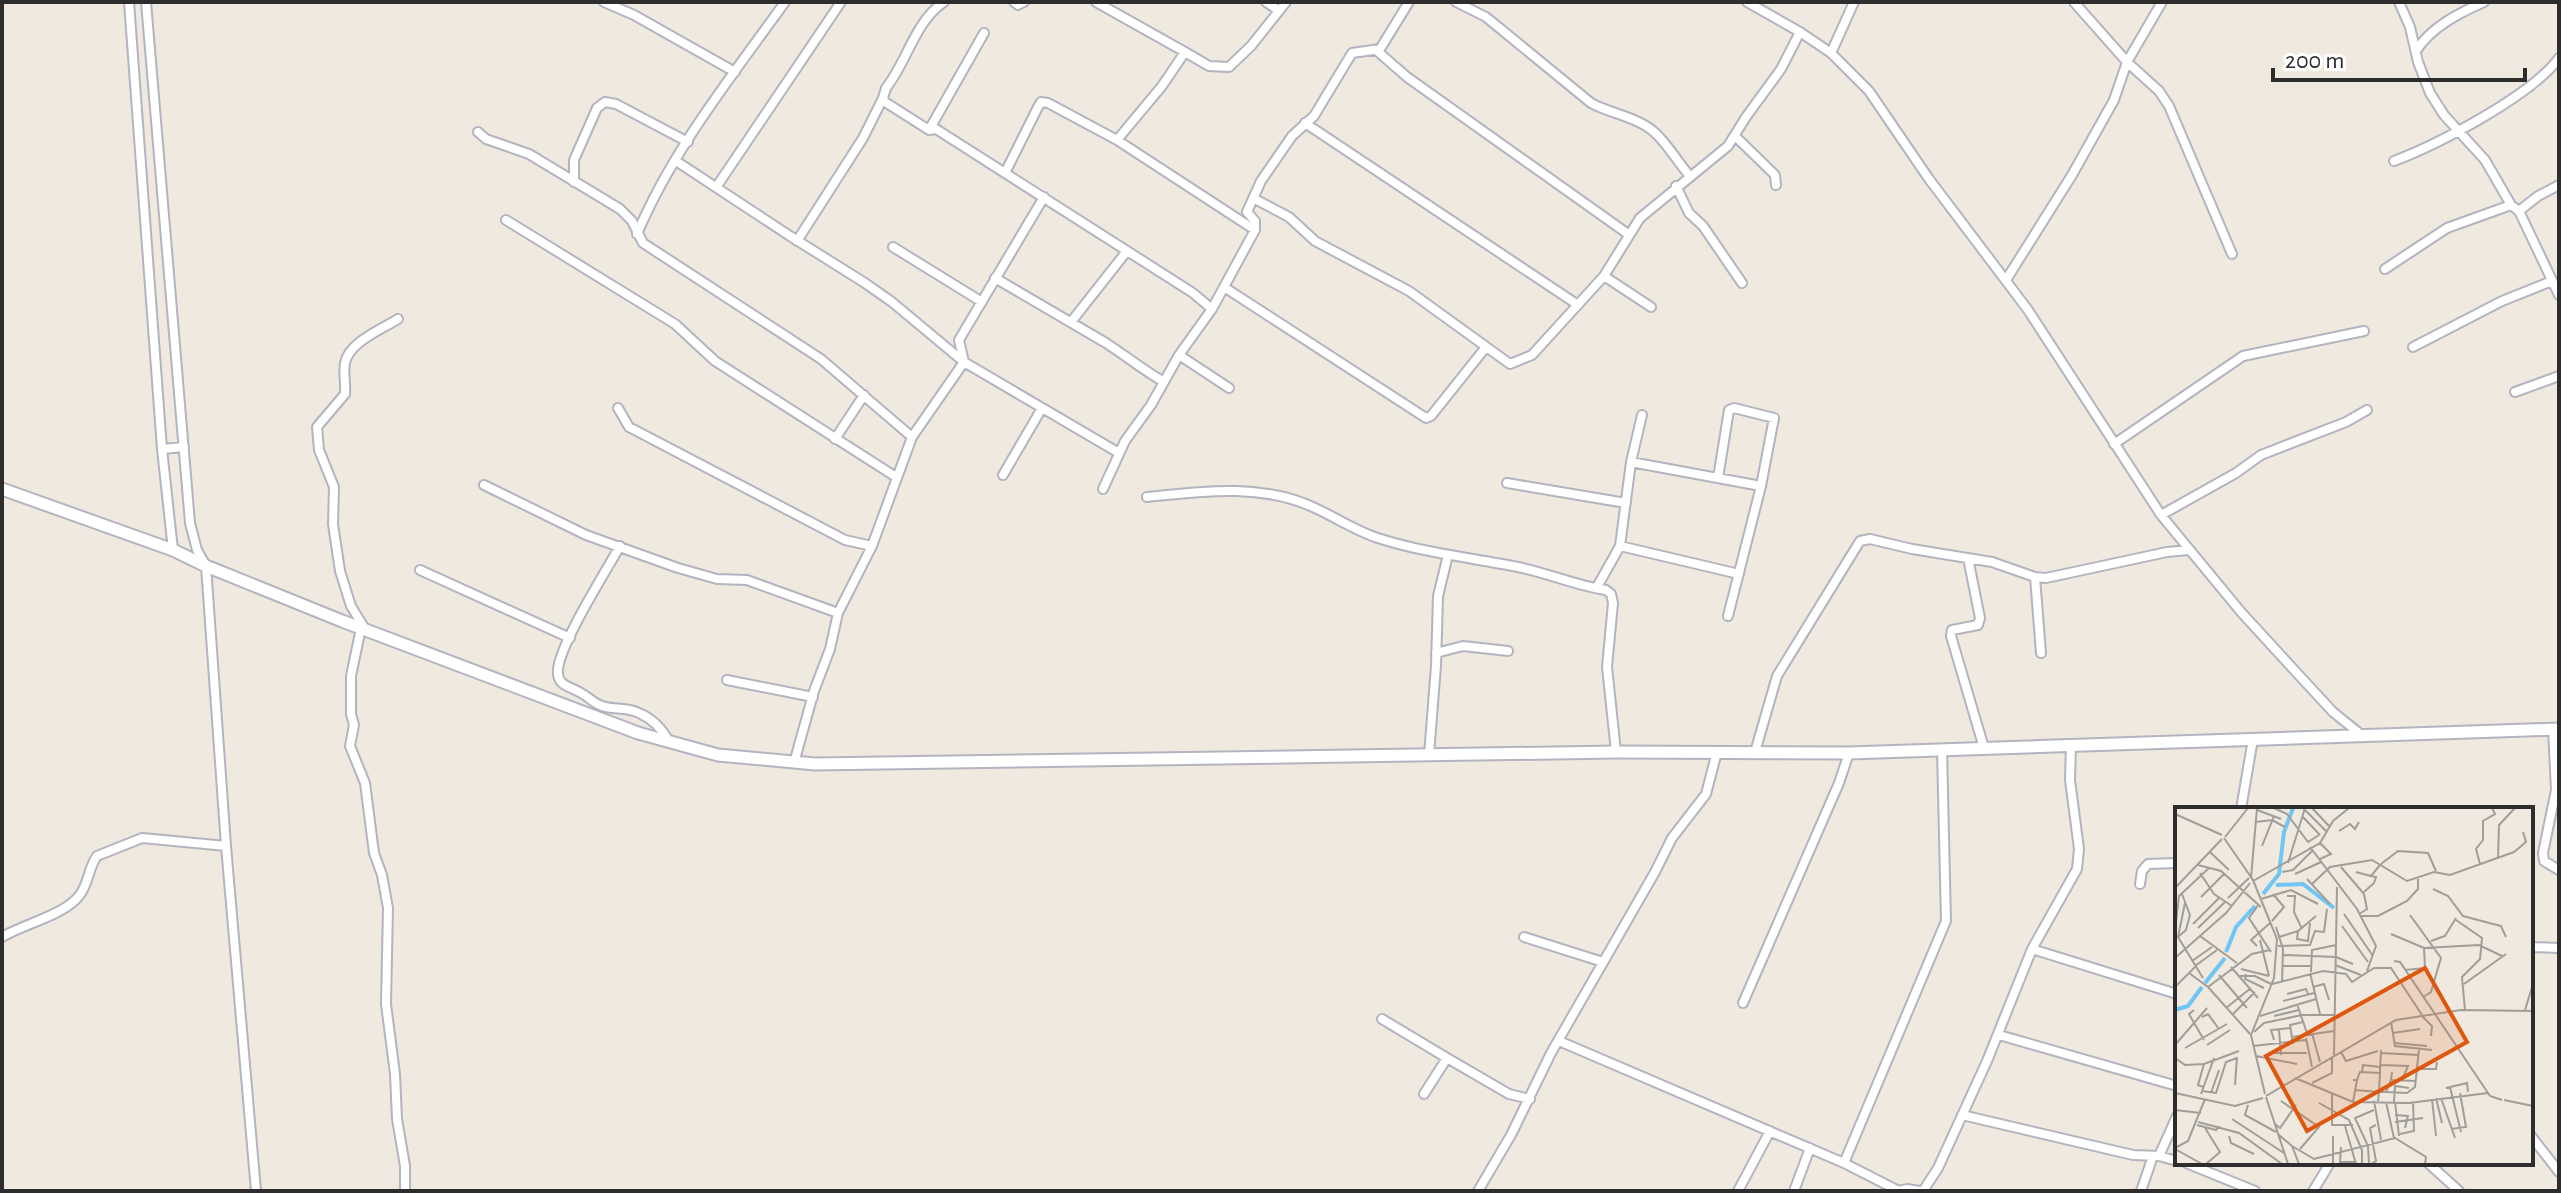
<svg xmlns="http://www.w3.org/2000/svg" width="2561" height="1193" font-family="'Alegreya Sans',sans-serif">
	<rect width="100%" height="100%" fill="#efe9df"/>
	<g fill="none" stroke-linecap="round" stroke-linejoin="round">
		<defs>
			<path id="street" d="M129,2L162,449L173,550
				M146,2L190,523L197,550L206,566L226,846L256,1191
				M604,2L634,15L735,72
				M944,2C915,21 907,62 886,88L883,98L885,102L929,130L936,129L1193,293L1212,309
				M1014,2L1018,5L1024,2
				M1096,2L1185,52L1162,86L1117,140
				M1266,2L1278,10
				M1456,2L1486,17L1591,103C1609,113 1629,115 1646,126C1663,136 1676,160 1689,175
				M1747,2L1800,32L1831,53L1869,91L1929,179L2028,310L2161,515L2241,612L2296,672L2333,712L2364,737
				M2074,2L2127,62L2159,91L2169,106L2232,254
				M2399,2L2410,27L2418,62L2430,93L2444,115L2485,160L2511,205L2519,211L2559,295
				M1376,50L1407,77L1628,234
				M2416,51C2431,27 2459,13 2484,2
				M1185,52L1209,66L1229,67L1251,46L1286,2
				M1831,53L1854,2
				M1305,123L1578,305
				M929,130L984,33
				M478,132L486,139L529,154L620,209L632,221L643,243L821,359L912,437L872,546L838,613L830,649L814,691L794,763
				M1735,136L1775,175L1776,185
				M676,161L790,236L865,283L892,302L964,362L1119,453
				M2394,161C2439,144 2532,95 2559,58
				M1005,173L1038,107L1041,102L1048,103L1117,140L1255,230
				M574,182V160L597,108L605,102L616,104L688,142
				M717,186L841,2
				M1676,186L1689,213L1703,226L1742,283
				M1253,198L1289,217L1315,241L1409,291L1510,364L1532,355L1604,276
				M2519,211L2538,196L2559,185
				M506,220L675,324L715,361L896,477
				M637,234C673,149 732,76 785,2
				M797,241L863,138L883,98
				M893,247L982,302
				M2385,269L2447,228L2511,205
				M995,278L1106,343C1126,356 1143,370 1164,382
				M2006,280L2072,175L2114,100L2127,62L2162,2
				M1224,287L1426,418L1431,416L1486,347
				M1651,307L1604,276L1640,218L1728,146L1746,117L1781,69L1800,32
				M1071,322L1127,251
				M2413,347L2502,301L2552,281
				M1179,355L1229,388
				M2515,392L2559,376
				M618,408L629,427L845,540L872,546
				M912,437L964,362L959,340L1044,197
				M835,439L864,395
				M2114,444L2243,356L2364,331
				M162,449L184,447
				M1631,462L1761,486
				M1003,475L1042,408
				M1718,478L1729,410L1734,408L1774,418L1761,486L1728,616
				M1507,483L1626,503
				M484,485L586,535L678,568L717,579L747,580L838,613
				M1103,489L1125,441L1151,405L1179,355L1212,309L1255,230V221L1247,212L1261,181L1292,136L1314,116L1352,53L1380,49L1409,2
				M1147,497C1203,491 1262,483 1315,508C1337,518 1357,532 1381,539C1425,553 1473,558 1518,567C1548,573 1577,586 1606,590L1611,594L1613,603L1607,667L1616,752
				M2161,515L2236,473L2261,455L2346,422L2367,410
				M620,546C605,573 561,642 558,669C556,686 570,686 581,693C589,697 593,703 602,706C614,710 627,707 639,713C653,719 662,728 669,742
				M1620,546L1739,574
				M1968,558L1980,618L1978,625L1952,630L1951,636L1984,748
				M420,570L570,638
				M2035,577L2041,653
				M1597,587L1620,546L1631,462L1642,415
				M361,628L351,676V714L354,725L350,746L365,783L374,853L382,875L388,908L386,1004L395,1074L397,1119L405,1166V1191
				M365,629L351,606L340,571L333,524L334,487L319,450L317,427L345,394C346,384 343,373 345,363C349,342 382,329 398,319
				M1436,653L1463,646L1508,651
				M727,680L813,697
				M2553,729L2556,790L2543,853L2544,861L2559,870
				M1755,752L1777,676L1860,541L1870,539L1912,549L1992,562L2035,577L2046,578L2167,552L2189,550
				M1429,755L1436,666L1438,596L1448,555
				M2241,809L2253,739
				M2140,884L2142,871L2148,864L2177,863
				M2,937C24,924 64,915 79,896C89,884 88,868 97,856L142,838L226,846
				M1524,937L1603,962
				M2531,947L2559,948
				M2032,949L2177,994
				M1743,1003L1839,783L1849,753
				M1382,1019L1447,1058
				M1999,1035L2177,1086
				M1559,1041L1844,1163L1899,1191
				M1424,1094L1447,1058L1509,1094L1530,1099
				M1962,1115L2133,1155L2159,1156L2177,1161
				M2531,1136L2559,1172
				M2159,1156L2177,1116
				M1844,1163L1946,921L1942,749
				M2186,1163L2255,1191
				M2428,1163L2459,1191
				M1478,1191L1511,1135L1551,1053L1655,872L1672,838L1706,794L1717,752
				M1738,1191L1770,1131
				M1794,1191L1810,1148
				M1899,1191L1907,1189L1920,1191
				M1923,1191L1938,1168L1987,1061L2032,949L2077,869L2079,849L2070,780L2071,745
				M2141,1191L2153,1156
				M2313,1191L2330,1163"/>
			<path id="secondary" d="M2,489L173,550L206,566L342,621L638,733L718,755L815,764L1616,752L1849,753L2559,729"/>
		</defs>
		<use href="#street" stroke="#b3b4c0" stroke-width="12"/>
		<use href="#secondary" stroke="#b3b4c0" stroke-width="15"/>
		<use href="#street" stroke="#fff" stroke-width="8"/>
		<use href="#secondary" stroke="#fff" stroke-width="11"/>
	</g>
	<g transform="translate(2175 807)">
		<rect width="358" height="358" fill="#efe9df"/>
		<path fill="none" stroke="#6fc5f3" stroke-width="4" d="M101,78L128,77L159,101M88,87L104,67L109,25L118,1M51,145L61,120L80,99M30,176L50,151M0,203L13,199L27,180"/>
		<path fill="none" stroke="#a19e98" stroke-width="2" d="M99,1L112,7L133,35L144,28M128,1L152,25M137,1L154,19M82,3L106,12M0,7L47,28M127,9L145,28M81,15L97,13L110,20M164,24L175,17L180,22L184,15M50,30L73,1M49,31L78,73L102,132L99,171L76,228L90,287M145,36L156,47L145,52M87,39L99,9M135,40L182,102L201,139L192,164M35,45L54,63M323,52L324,18L340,1M113,56L130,1M206,57L223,44L253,46L261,64M305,57L301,42L308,33V14L320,7L317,1M23,58L46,64L86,100M166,60L189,87L192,102L184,107M107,65L118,63L137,44M181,65L196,69L205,58M25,66L39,87L57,99M120,67L146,55M76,71L82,1M132,72L155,97M78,74L145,36L158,14L174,1M137,77L155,60L197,53L232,74L259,65L275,68L339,45L351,35L348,25M0,81L47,32M258,82L273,89L288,109L326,119L331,130M189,85L199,76L201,70L196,69M112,89H120L119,105L127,122M26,90L49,67M53,91L74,71M86,92L116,83L143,97M10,96L3,130L28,171M84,97L74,111L96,145M169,107L198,149M235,108L266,151L256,185L248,190M185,109H203L232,94L243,82V72M281,113L307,131L305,152L287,170L290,203M97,114L109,100L98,87M18,117L44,91M167,119L193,155M101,120L108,142L107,176M23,121L50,95M0,124L4,89L34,61M123,124L122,132L133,134L135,116M216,127L249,141L304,138L327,149M25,129L62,156M3,130L11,123L15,108L7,87M104,130L123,124L141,109M85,133L94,169M256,134L270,129L281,111M82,139L76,133L95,116M103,139L135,138L140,124L149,125L152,102M108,148L161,150L178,157M0,151L51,106L75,76M17,154L37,140M219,154L225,155L315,289L327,293M160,158L186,168M20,159L42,143M107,159H136M56,160L83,191M66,162L94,169M230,163L250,161L249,141M136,165L137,143L161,138M14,166L33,180L75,227M135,166L145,207M71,167L70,172L89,181M44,168L72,201M64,169H80L96,177M97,177L148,164L171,167L177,175L199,161H216L247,208M289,177L331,147M0,180L20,160M33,180L77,147L95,143M138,180L149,177L154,193M112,187L131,182L133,187M108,194L139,186M122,197L132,226M51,201L76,181M19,203L14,207L29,233M350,203L358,177M57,208L80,185M85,209L141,192M99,209L124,203M247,209L257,219L256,229M27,210L33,207L44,222M216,215L220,239L257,243M104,223L106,248M79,225L89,216L127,208H159M137,226L145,255M218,226L245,222M117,230L159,224M131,231L137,260M99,233L96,223L116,221M219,236L252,239M118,237L115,218L128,215M0,238L32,201M32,238L55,223M78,239L131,233M10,241L52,217M166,245L171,254L203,244M97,246H132M206,246L244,248M159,248L162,80M81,249L122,257M0,251L10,258L29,257L64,244M205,258L233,259L227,273M243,262H261L262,255M187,265L188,258L205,260M217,265L216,273L241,274M120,271L178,295L234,296L313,286M178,273H182L178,295M182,273L185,265L206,266M137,276L157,266V251M60,278L62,250M28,280L23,278L29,257M275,280L286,325M271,281L292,276L293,285M180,283L204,285L206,243M27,284L41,286L51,255L62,251M211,285L232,286L240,280L244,242M0,286L60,299L88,291M36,286L44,263M26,287L39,251M157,287V318H178M91,289L221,213L286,203L358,204M91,290L113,357M261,291L267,316M266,291L280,331M257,292L261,329M329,293L358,299M106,294L144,320L125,342M199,294L206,333M203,294L204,285H211L216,273M211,295L219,331M219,295L220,279L234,281M220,295L224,329M144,296L174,313L187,343V357M73,298L70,308L101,325M0,303L26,306M220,308L233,309L230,321M57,312L109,346M23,315L64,326L107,357M220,315L248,311M100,317L105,321L121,298M22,318L41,323L44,319M170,319L181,357M30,321L45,345L31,357M276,322L291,320L285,286M225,327L239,324L238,295M104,328L117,339L124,357M54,329L56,336L79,347M158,329V357M117,339L139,352L220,331L251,350L250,357M166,340L165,355H181M0,341L13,334L30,292M0,342L27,357M194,357L193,339L180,311L199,303M196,357L201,354L195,321L201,318"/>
		<path fill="#df570e" fill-opacity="0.15" stroke="#df570e" stroke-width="4" d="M250,161L292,235L132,324L91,249Z"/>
		<rect width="358" height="358" fill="none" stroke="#2d2d2d" stroke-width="4"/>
	</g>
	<rect width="2561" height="1193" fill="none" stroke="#2d2d2d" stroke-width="8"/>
	<path d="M2273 68v12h252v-12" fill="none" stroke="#2d2d2d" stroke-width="4"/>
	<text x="2285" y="68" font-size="24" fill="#2d2d2d" stroke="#ffffff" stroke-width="6" paint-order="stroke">200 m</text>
</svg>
